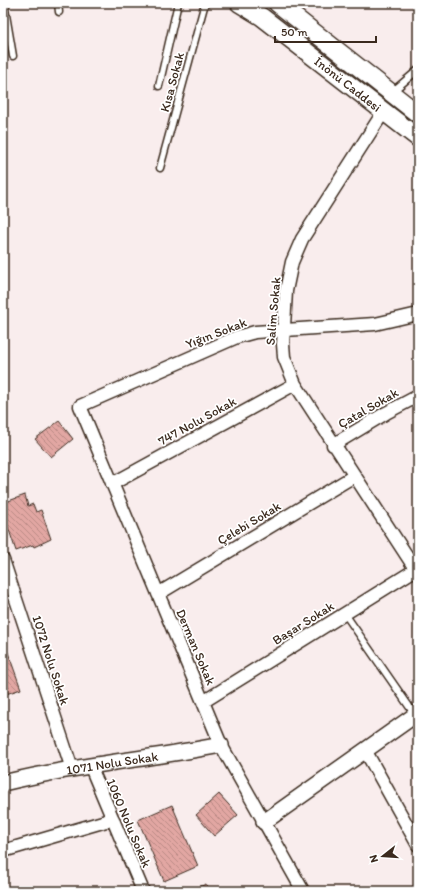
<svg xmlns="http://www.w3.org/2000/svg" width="421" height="894" font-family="Itim,sans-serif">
	<defs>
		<pattern id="building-back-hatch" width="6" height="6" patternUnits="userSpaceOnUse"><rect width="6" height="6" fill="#e2a7a3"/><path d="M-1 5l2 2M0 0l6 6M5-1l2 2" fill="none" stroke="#b88884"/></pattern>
	</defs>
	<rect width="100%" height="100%" fill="#f9eded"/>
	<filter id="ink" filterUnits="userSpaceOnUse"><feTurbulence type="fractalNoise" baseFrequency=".025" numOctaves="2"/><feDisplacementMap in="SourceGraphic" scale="8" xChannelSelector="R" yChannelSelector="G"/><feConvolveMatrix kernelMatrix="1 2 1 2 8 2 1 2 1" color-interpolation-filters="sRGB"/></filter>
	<g filter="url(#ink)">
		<path fill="url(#building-back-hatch)" stroke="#3b2a1e" d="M59,421L73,439L51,457L35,439Z
			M25,495L28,506L33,504L36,512L41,510L51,539L34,547L33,545L16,551L3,512V503Z
			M6,647L21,689L3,695V648Z
			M219,794L238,815L214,836L196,815Z
			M172,805L198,866L164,881L138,820Z
			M206,884L209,891H190Z"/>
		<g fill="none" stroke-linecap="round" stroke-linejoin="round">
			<defs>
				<path id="service" d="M4,3L13,56
					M58,3L59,12
					M159,86L178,3
					M392,92L418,70
					M160,168L205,3
					M345,614L415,715"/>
				<path id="minor" d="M384,111L302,239L292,262L286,291L283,344L284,357L295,384L418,573
					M333,445L386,413L418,396
					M112,484L295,384
					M3,560L72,769
					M158,594L354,476
					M203,702L418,568
					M365,750L418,845
					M90,765L143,891
					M3,851L113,819
					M303,891L221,745L80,406L237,337L255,332L375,324L418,314"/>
				<g id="tertiary">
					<path id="s1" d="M3,783C75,765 149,759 221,745"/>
					<path d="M264,822L418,713"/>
				</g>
				<g id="secondary">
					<path id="s2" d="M239,3L262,17L418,138"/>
					<path d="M277,3L418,114"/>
				</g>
			</defs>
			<use href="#service" stroke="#3b2a1e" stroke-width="9"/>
			<use href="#minor" stroke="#3b2a1e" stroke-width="15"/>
			<use href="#tertiary" stroke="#3b2a1e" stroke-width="18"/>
			<use href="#secondary" stroke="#3b2a1e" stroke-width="20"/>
			<use href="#service" stroke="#fff" stroke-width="6"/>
			<use href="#minor" stroke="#fff" stroke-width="12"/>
			<use href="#tertiary" stroke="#fff" stroke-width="15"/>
			<use href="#secondary" stroke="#fff" stroke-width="17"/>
		</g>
	</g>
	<g text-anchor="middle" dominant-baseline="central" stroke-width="3.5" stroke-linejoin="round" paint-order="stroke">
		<g font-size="13" fill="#3b2a1e" stroke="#fff">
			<text transform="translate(172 82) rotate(-75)">Kısa Sokak</text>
			<text stroke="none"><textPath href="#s2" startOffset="136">İnönü Caddesi</textPath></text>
			<text transform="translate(273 311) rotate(-85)">Salim Sokak</text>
			<text transform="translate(216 333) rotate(-21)">Yığın Sokak</text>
			<text transform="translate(368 408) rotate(-30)">Çatal Sokak</text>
			<text transform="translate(197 421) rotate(-29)">747 Nolu Sokak</text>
			<text transform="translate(249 523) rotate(-31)">Çelebi Sokak</text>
			<text transform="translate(303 623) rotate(-32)">Başar Sokak</text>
			<text transform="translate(196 647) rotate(67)">Derman Sokak</text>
			<text transform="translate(51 660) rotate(72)">1072 Nolu Sokak</text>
			<text stroke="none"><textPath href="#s1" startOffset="111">1071 Nolu Sokak</textPath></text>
			<text transform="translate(129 823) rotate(67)">1060 Nolu Sokak</text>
		</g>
	</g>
	<rect width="421" height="894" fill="none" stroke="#fff" stroke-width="16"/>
	<rect x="8" y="8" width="405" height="878" fill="none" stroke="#3b2a1e" stroke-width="1.5" filter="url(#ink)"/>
	<g transform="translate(383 856) rotate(253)" stroke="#ffffff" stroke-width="3" paint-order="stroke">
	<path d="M0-3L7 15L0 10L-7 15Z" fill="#3b2a1e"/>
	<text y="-6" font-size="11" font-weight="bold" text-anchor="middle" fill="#3b2a1e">N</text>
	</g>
	<path d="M275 36v6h101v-6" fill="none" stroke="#3b2a1e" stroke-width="2"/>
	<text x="281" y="36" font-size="12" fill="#3b2a1e" stroke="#ffffff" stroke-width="3" paint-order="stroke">50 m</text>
</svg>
